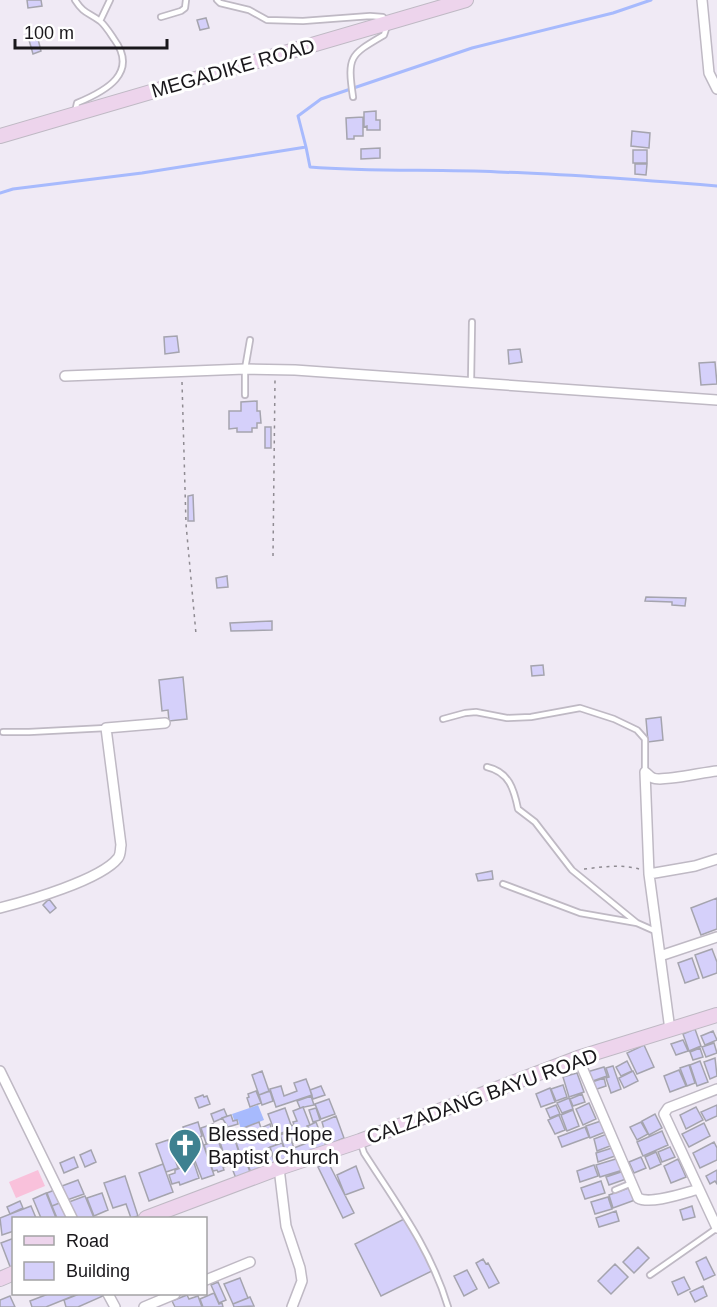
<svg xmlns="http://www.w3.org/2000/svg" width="717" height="1307" font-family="Arial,sans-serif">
	<rect width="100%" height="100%" fill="#f0eaf5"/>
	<path fill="#f9c1db" d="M38,1170L45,1186L16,1198L9,1182Z"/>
	<path fill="#a7bafd" d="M258,1105L264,1120L241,1129L238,1120H234L232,1114Z"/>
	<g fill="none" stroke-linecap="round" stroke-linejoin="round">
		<path stroke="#a7bafd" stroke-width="3" d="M306,147L310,167C372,172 435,169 498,172C571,174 644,180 717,186
			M0,193L13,189L142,173L306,147L298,116L321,99L472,48L613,13L651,0"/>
	</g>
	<path fill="#d5d0fa" stroke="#a5a4ae" stroke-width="1.5" d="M27,0H41L42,6L28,8Z
		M206,18L209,28L200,30L197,20Z
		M36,31L41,51L33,54L27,33Z
		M376,111V120H380V130H367V126L364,127V112Z
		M363,117V136H354V139H347L346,118Z
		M632,131L650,133L649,148L631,146Z
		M380,148V158L361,159V149Z
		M633,150H647V163H633Z
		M635,164H647L646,175L635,174Z
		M177,336L179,352L165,354L164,337Z
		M520,349L522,362L509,364L508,350Z
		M715,362L717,384L701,385L699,363Z
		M257,401V411H260L261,423H257V428H252V432H237V428L229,429V411H241V402Z
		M265,427H271V448H265Z
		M193,495L194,521H188V496Z
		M227,576L228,587L217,588L216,578Z
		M646,597L686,598L685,606L672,605V602L645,601Z
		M272,621V630L231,631L230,623Z
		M543,665L544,675L532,676L531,666Z
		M183,677L187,719L169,721L168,710L162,711L159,680Z
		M661,717L663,740L648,742L646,719Z
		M492,871L493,879L478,881L476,874Z
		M717,898V929L701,935L691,908Z
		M49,899L56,908L50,913L43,905Z
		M712,949L717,962V973L703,978L695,955Z
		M692,958L699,978L685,983L678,963Z
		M695,1029L701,1046L689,1051L683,1034Z
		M713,1031L717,1040L705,1045L701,1036Z
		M683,1040L688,1051L676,1055L671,1044Z
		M714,1043L717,1053L706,1057L702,1047Z
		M644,1045L654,1067L637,1074L627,1053Z
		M700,1048L703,1057L693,1060L690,1052Z
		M715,1058L717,1076L710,1079L704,1062Z
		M627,1061L632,1071L621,1076L616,1067Z
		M700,1061L708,1082L697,1086L690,1065Z
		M689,1065L695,1083L687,1086L680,1068Z
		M613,1066L621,1089L611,1093L606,1078L609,1077L606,1068Z
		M604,1067L607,1076L590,1082L587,1072Z
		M679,1070L686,1086L670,1092L664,1076Z
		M262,1071L269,1091L259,1095L252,1075Z
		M633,1071L638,1081L624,1088L619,1078Z
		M577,1073L584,1092L569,1097L563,1077Z
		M604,1078L606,1086L594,1090L592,1082Z
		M306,1079L312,1095L276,1107L270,1089L281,1086L284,1096L297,1091L294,1083Z
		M563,1085L567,1097L556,1101L551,1089Z
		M321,1086L325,1095L313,1099L310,1090Z
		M550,1088L555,1102L541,1107L536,1094Z
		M256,1091L261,1103L250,1107L247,1098L249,1097L248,1094Z
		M270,1091L273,1101L262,1105L259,1095Z
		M582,1094L585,1102L573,1106L570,1099Z
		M203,1095L204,1097L207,1096L210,1104L199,1108L195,1098Z
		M311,1096L314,1105L300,1108L297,1101Z
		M569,1098L573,1109L562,1113L557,1103Z
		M329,1099L335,1114L321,1119L315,1104Z
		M589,1103L596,1119L583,1125L576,1109Z
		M556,1105L560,1114L550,1118L546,1109Z
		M717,1105V1116L706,1121L701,1112Z
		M303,1107L310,1125L307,1126L311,1136L300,1140L293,1122L297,1121L293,1111Z
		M696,1107L703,1120L686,1129L680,1115Z
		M285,1108L291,1125L289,1126L290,1130L276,1135L268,1114Z
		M316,1108L320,1120L313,1122L309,1110Z
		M224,1109L227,1116L214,1122L211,1114Z
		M573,1110L579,1126L567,1131L561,1115Z
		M655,1114L662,1128L649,1135L642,1121Z
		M231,1115L233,1121L237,1120L238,1124L228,1127L222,1118Z
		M559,1115L565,1130L555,1134L548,1120Z
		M336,1116L344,1138L326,1146L321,1130L324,1129L322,1122Z
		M601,1121L605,1132L590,1138L586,1126Z
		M198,1122L202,1136L188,1141L183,1127Z
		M259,1122L261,1128L270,1124L276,1145L268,1148V1150L246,1158V1156L241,1157L234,1136L242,1133L241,1129Z
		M316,1122L321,1135L312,1138L308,1126Z
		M641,1122L648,1134L637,1140L630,1127Z
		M704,1123L710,1136L689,1147L682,1134Z
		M213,1124L218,1138L206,1143L201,1128Z
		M294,1125L299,1141L293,1143L288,1131L291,1130L290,1126Z
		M585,1127L589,1137L562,1147L558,1137Z
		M662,1131L668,1145L643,1156L637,1142Z
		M288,1132L297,1156L288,1159L280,1135Z
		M607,1134L610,1146L597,1151L594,1139Z
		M234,1137L241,1159L227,1164L220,1142Z
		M322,1137L326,1146L297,1156L294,1148Z
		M201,1138L214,1175L202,1179L188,1143Z
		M168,1140L178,1168L166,1172L156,1144Z
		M218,1140L227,1166L223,1167L224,1170L218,1172L217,1170L213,1171L204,1145Z
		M714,1142L717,1148V1160L700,1168L693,1153Z
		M282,1143L288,1159L278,1163L277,1160L275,1161L270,1147Z
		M670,1147L675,1157L662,1162L658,1152Z
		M612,1148L615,1156L598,1162L596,1153Z
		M91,1150L96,1162L85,1167L80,1155Z
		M270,1150L275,1164L251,1173L246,1159Z
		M190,1152L194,1162L179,1168L175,1157Z
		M656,1152L661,1164L650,1169L645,1157Z
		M74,1157L78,1167L64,1173L60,1163Z
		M641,1157L646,1168L634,1173L629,1162Z
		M245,1158L251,1175L237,1181L230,1163Z
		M619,1158L623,1170L600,1177L596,1165Z
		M678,1159L686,1177L671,1183L664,1166Z
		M328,1162L354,1213L343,1218L318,1167Z
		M194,1163L199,1178L180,1185L179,1182L172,1184L169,1175L175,1173V1170Z
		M163,1164L173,1192L149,1201L139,1173Z
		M594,1165L598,1176L580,1182L577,1171Z
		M356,1166L364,1188L345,1195L337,1175Z
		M717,1170V1184L715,1181L710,1184L706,1176Z
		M624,1171L626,1179L609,1185L606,1177Z
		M125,1176L138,1216L131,1218L126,1204L113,1208L104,1183Z
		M78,1180L84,1194L67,1200L62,1186Z
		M601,1181L605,1193L585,1199L581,1188Z
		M631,1187L635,1200L613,1208L609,1195Z
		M57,1189L62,1202L52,1206L47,1193Z
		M46,1193L56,1218H41L33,1199Z
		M102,1193L108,1210L94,1216L87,1198Z
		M85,1196L94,1218H75L69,1202Z
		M608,1197L612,1209L595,1214L591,1202Z
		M20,1201L23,1208L10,1214L7,1207Z
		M62,1202L69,1218H57L52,1206Z
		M31,1206L36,1218H14V1231L2,1235L0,1218Z
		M692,1206L695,1217L683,1220L680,1210Z
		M616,1211L619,1221L599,1227L596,1218Z
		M406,1218L432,1271L381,1296L355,1244Z
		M14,1238V1267L11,1269L1,1243Z
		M638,1247L649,1258L634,1273L623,1262Z
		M706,1257L715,1275L704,1280L696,1262Z
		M483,1259L486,1264L488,1263L499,1283L489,1288L476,1263Z
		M615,1264L628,1277L611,1294L598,1281Z
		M467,1270L477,1289L464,1296L454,1276Z
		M684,1277L690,1289L678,1295L672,1282Z
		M240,1278L248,1298L233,1304L224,1284Z
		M218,1282L226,1300L219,1303L211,1285Z
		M703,1286L707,1296L695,1302L690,1292Z
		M214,1293L219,1304L222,1303L223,1307H203L200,1299Z
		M48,1294H78L46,1307H32L30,1301Z
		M79,1294H102L103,1296L78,1307H66L64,1300Z
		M187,1295L189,1299L198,1296L202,1307H175L172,1301Z
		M10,1296L15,1307H0V1300Z
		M250,1297L254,1306L234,1307L233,1304Z"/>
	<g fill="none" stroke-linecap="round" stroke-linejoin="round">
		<defs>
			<path id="lane" d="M75,0C84,14 88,12 100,21C105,25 110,33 114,39C139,73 106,91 77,103L75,112
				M217,0L220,3L249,10L267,20L303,21L370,16L383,17L388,23L384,35C350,55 347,56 353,97
				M161,17L181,11L185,8L186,0
				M100,21L110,0
				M471,382L472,322
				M245,395V369L250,340
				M443,719L465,713L476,712L507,718L531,717L580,708L614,719L637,730L645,739V772
				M3,732H29L106,728
				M487,767C509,772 514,789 518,809L535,822L572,870L637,923
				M503,884L580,913L637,923L655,931
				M361,1144L364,1153C396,1203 431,1249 448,1307
				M615,1190L632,1183
				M650,1275L717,1228"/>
			<path id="street" d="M702,0L709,73L717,89
				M65,376L245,369L295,370L717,400
				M645,772L649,874L670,1030
				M645,772C648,774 650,777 653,778C661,782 704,772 717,771
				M649,874L695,866L717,859
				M0,908C27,901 101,880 118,858C121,854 120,850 121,845L106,728L165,723
				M660,956L717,937
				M578,1058L638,1198C650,1205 684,1193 699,1189
				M0,1071L72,1218
				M717,1089L668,1108L664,1114L717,1228
				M279,1168L286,1226L300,1268L302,1281L292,1307
				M206,1280L250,1262
				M108,1294L115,1307
				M144,1307L175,1294"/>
			<path id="secondary" d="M0,136L466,0
				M146,1218L279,1168L360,1141L578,1058L717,1015
				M0,1279L14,1273"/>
		</defs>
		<use href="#lane" stroke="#bfb9c4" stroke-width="8"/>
		<use href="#street" stroke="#bfb9c4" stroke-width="12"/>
		<use href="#secondary" stroke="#bfb9c4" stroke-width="16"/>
		<path stroke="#8f8b92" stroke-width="1.5" stroke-dasharray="3 4.5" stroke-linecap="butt" d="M182,382L186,524L196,634
			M273,556L275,380
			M584,869C603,867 621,864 639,869"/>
		<use href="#lane" stroke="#fff" stroke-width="4.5"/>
		<use href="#street" stroke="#fff" stroke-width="9"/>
		<use href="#secondary" stroke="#edd4ec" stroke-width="14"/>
	</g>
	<defs>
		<symbol id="church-pin" viewBox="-11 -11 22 30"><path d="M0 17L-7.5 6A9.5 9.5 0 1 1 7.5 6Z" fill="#3e8190" stroke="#fff"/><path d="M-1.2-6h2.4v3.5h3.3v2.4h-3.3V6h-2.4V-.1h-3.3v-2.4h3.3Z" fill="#fff"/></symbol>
	</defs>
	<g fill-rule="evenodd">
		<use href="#church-pin" x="166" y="1126" width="38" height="52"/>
	</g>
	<g text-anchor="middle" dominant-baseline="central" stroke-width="6" stroke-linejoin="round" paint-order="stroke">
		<g font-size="20" fill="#19171b" stroke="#fff">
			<text transform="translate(233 68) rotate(-16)">MEGADIKE ROAD</text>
			<text transform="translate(482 1096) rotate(-20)">CALZADANG BAYU ROAD</text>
		</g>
		<g font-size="20" fill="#19171b" stroke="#fff" text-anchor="start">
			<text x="208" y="1134">Blessed Hope<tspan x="208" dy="23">Baptist Church</tspan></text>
		</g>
	</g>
	<rect x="12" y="1217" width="195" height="78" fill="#ffffff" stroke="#a3a2a4" stroke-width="1.5"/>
	<rect x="24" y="1236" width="30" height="9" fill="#edd4ec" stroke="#a3a2a4" stroke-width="1.5"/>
	<text x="66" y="1247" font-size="18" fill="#19171b">Road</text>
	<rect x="24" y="1262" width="30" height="18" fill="#d5d0fa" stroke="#a3a2a4" stroke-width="1.5"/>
	<text x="66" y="1277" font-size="18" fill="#19171b">Building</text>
	<path d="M15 39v9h152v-9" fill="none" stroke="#19171b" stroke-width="3"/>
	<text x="24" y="39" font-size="18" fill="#19171b" stroke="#ffffff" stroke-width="4.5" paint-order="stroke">100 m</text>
</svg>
